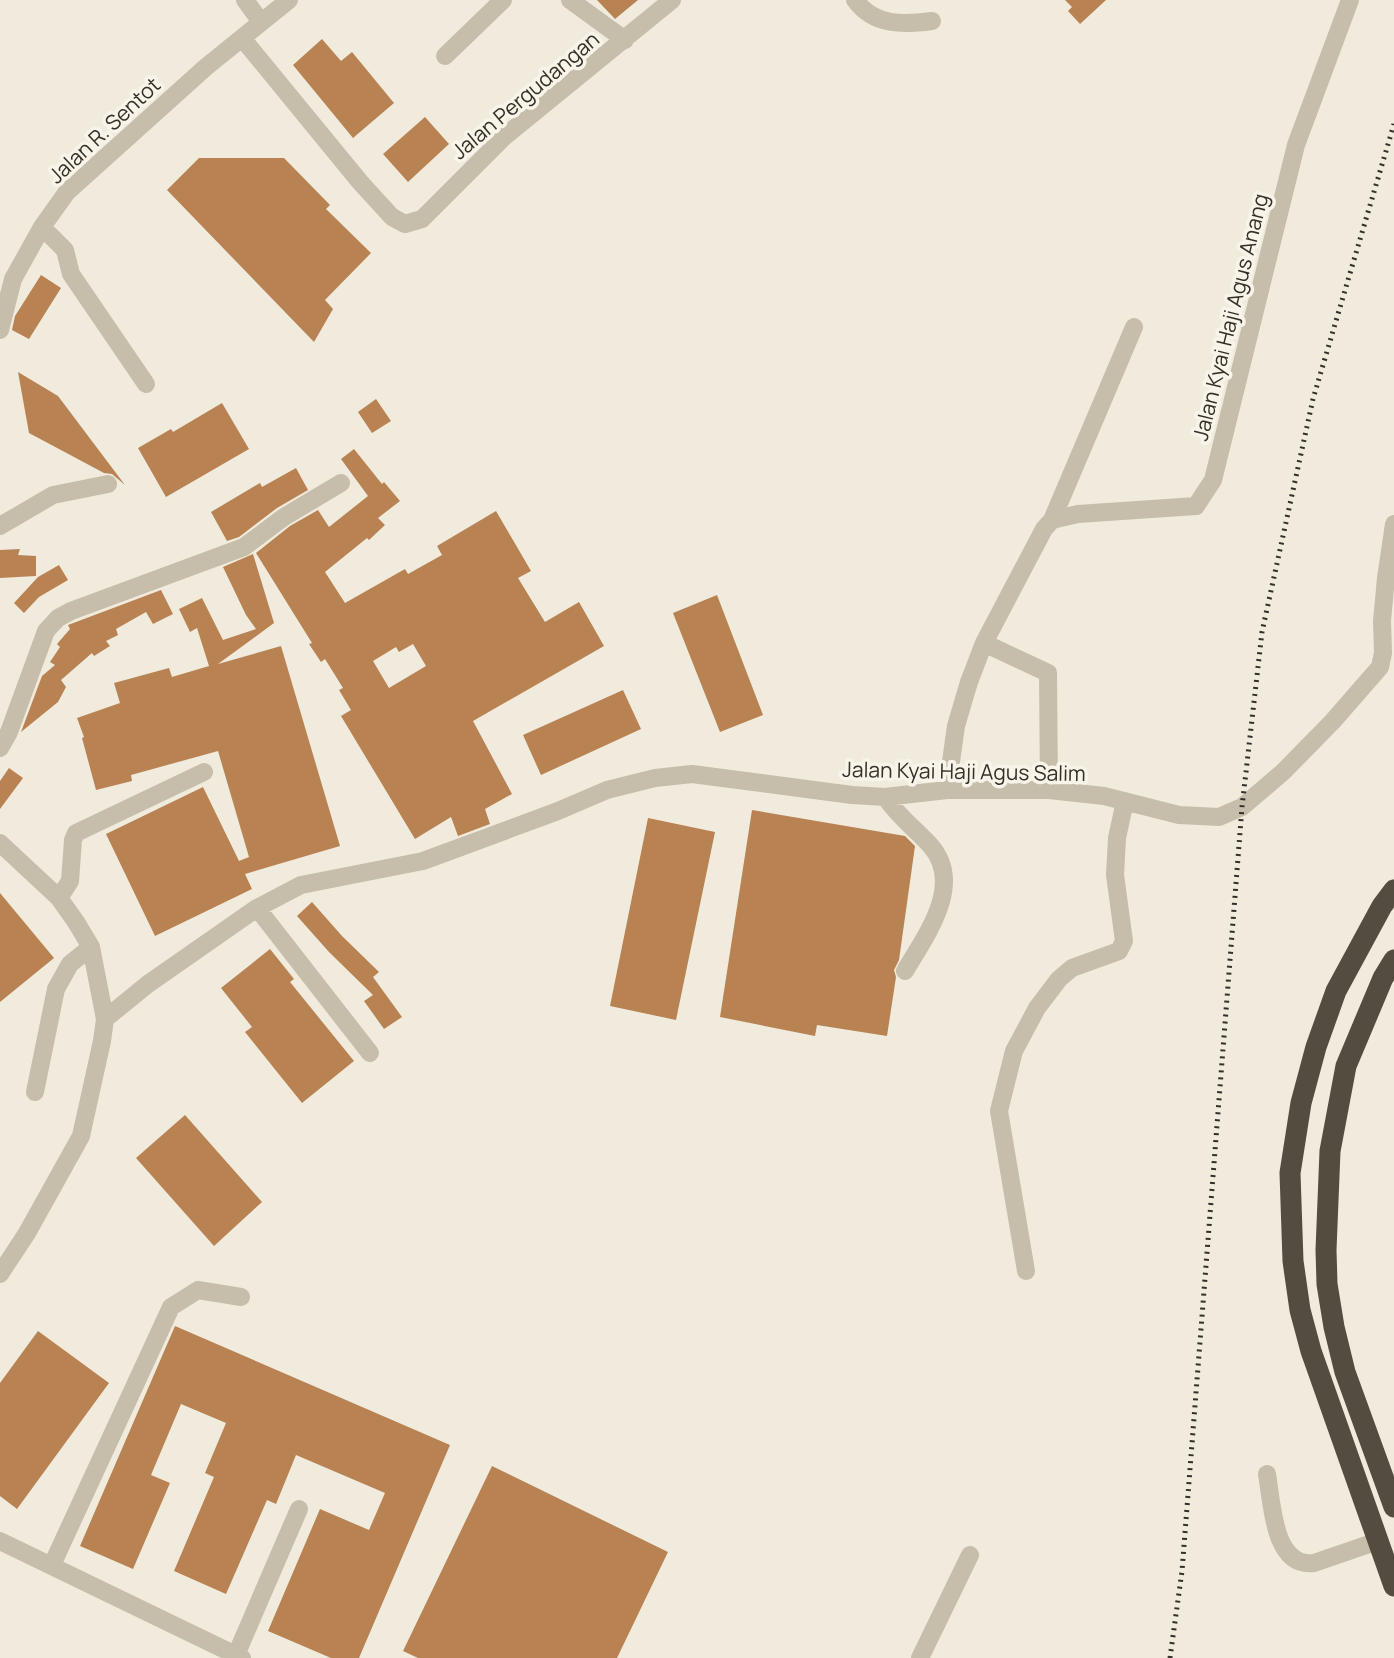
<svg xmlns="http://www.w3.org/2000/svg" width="1394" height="1658" font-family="Manrope,sans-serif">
	<rect width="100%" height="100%" fill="#f0ebdd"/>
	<path fill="#b98252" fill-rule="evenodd" d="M597,0H638L615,19Z
		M1065,0H1106L1080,24L1068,11L1072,7Z
		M322,39L341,61L352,52L394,103L353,138L293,65Z
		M425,117L449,144L408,182L383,154Z
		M199,158H284L330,205L326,209L371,253L325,300L333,309L314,342L167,190Z
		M41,275L61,288L29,339L12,330L15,316Z
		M18,372L58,396L125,485L112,474L104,473L29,433Z
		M376,399L391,421L372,433L358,412Z
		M222,403L249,449L166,497L138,448L171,429L173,432Z
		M354,449L382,484L384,482L400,501L378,518L385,525L369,540L367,538L325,572L345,603L405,569L408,574L442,555L437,546L496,511L531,571L518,578L545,622L579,602L604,646L473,721L512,794L485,809L490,824L458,836L451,817L415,839L341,716L351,710L339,690L343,688L325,659L321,662L309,644L312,643L256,553L290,526L318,510L329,527L368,496L341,459ZM413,644L426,666L389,688L373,661L396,647L399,652Z
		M296,468L308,490L277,508L239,537L227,541L211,512L260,483L262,487Z
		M20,549L18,555L36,556V576L0,578V550Z
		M253,554L274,623L218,664L281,646L340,846L245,874L252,889L155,936L106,834L203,787L239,861L249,857L218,751L131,775L132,781L96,790L82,738L84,737L77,718L120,703L114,683L169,668L172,677L209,666L197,628L190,632L179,609L202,598L223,640L256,629L246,615L223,567Z
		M59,565L68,580L39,597L24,613L14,603L38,577Z
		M161,590L173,614L153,624L146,612L116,629L118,635L106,641L110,646L94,656L92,653L61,680L66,687L58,702L21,732L42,676L55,665L50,662L60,647L57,644L70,629L68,625Z
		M717,595L763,715L720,732L673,613Z
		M623,690L641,729L541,775L523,735Z
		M9,768L23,778L0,809V781Z
		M752,810L905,836L915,846L899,960L894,970L896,977L887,1036L817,1025L815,1036L720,1017Z
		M648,818L715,832L676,1020L610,1006Z
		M0,893L54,958L0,1002Z
		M312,902L342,936L379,972L373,977L402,1017L384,1029L364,1001L373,995L329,952L297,916Z
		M270,949L294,979L290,982L354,1061L302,1103L245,1032L252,1027L221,988Z
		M185,1115L262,1202L214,1246L136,1158Z
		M175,1326L450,1445L359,1658H331L268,1631L320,1509L369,1530L385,1493L296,1455L276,1504L267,1500L226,1594L174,1571L214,1477L205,1473L226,1423L181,1404L151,1475L170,1483L133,1569L80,1546Z
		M38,1331L109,1383L17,1509L0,1496V1383Z
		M492,1466L668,1552L617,1658H418L403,1651Z"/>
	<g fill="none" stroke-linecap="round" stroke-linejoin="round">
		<path stroke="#c6beaa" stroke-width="18" d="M245,0L261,22
			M570,0L625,40
			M855,0C874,26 903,25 932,21
			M242,38L360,182L392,217L405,224L422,219L504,137L672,0
			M445,56L503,0
			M42,227L65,250L71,274L146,384
			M0,330L13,279L42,227L67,192L206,67L289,0
			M1052,520L1134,327
			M0,526L53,495L108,484
			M984,643L1048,673L1049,790
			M0,748L9,732L46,631L58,618L71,611L244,547L284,517L341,483
			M947,790L956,726L969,682L984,643L1044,529L1052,520L1078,514L1196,506L1213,480L1296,145L1350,0
			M885,797C898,816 914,828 930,845C965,884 926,935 905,971
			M0,843L59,898L76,922L91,947L105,1019L102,1041L81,1136L27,1233L0,1274
			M59,898L70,881L73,840L76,833L204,772
			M257,908L370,1053
			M105,1019L148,984L257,908L301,885L423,861L558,811L607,790L655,778L692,774L852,795L885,797L947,790H1049L1104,796L1179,815L1219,817L1242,807L1283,772L1333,721L1380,667L1383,653L1382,621L1386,578L1394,524
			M35,1092L56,989L70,964L91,947
			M1026,1271L999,1111L1014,1051L1037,1008L1059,979L1072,968L1119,951L1124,941L1115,875L1117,838L1125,801
			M1267,1474C1272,1502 1273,1568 1314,1563L1378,1541
			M0,1541L242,1658
			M52,1565L171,1307L198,1290L241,1297
			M236,1655L299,1509
			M920,1658L970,1555"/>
		<path stroke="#554c41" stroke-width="21" d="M1394,890L1382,906L1336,991L1316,1047L1301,1103L1290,1173L1293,1261L1300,1310L1311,1351L1394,1586
			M1394,960L1383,978L1346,1066L1330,1151L1326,1250L1327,1284L1334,1327L1345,1372L1394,1507"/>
		<path stroke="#352f29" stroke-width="5" stroke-dasharray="2 5" stroke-linecap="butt" d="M1170,1658L1182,1571L1242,807L1262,632L1313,399L1394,124"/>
	</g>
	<g text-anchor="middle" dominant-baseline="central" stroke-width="7" stroke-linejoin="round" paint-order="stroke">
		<g font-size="21" fill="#352f29" stroke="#f8f4e9">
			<text transform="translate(525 95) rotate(-40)">Jalan Pergudangan</text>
			<text transform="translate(104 130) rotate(-43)">Jalan R. Sentot</text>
			<text transform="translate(1230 317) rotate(-76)">Jalan Kyai Haji Agus Anang</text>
			<text transform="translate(964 771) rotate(1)">Jalan Kyai Haji Agus Salim</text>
		</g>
	</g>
</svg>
